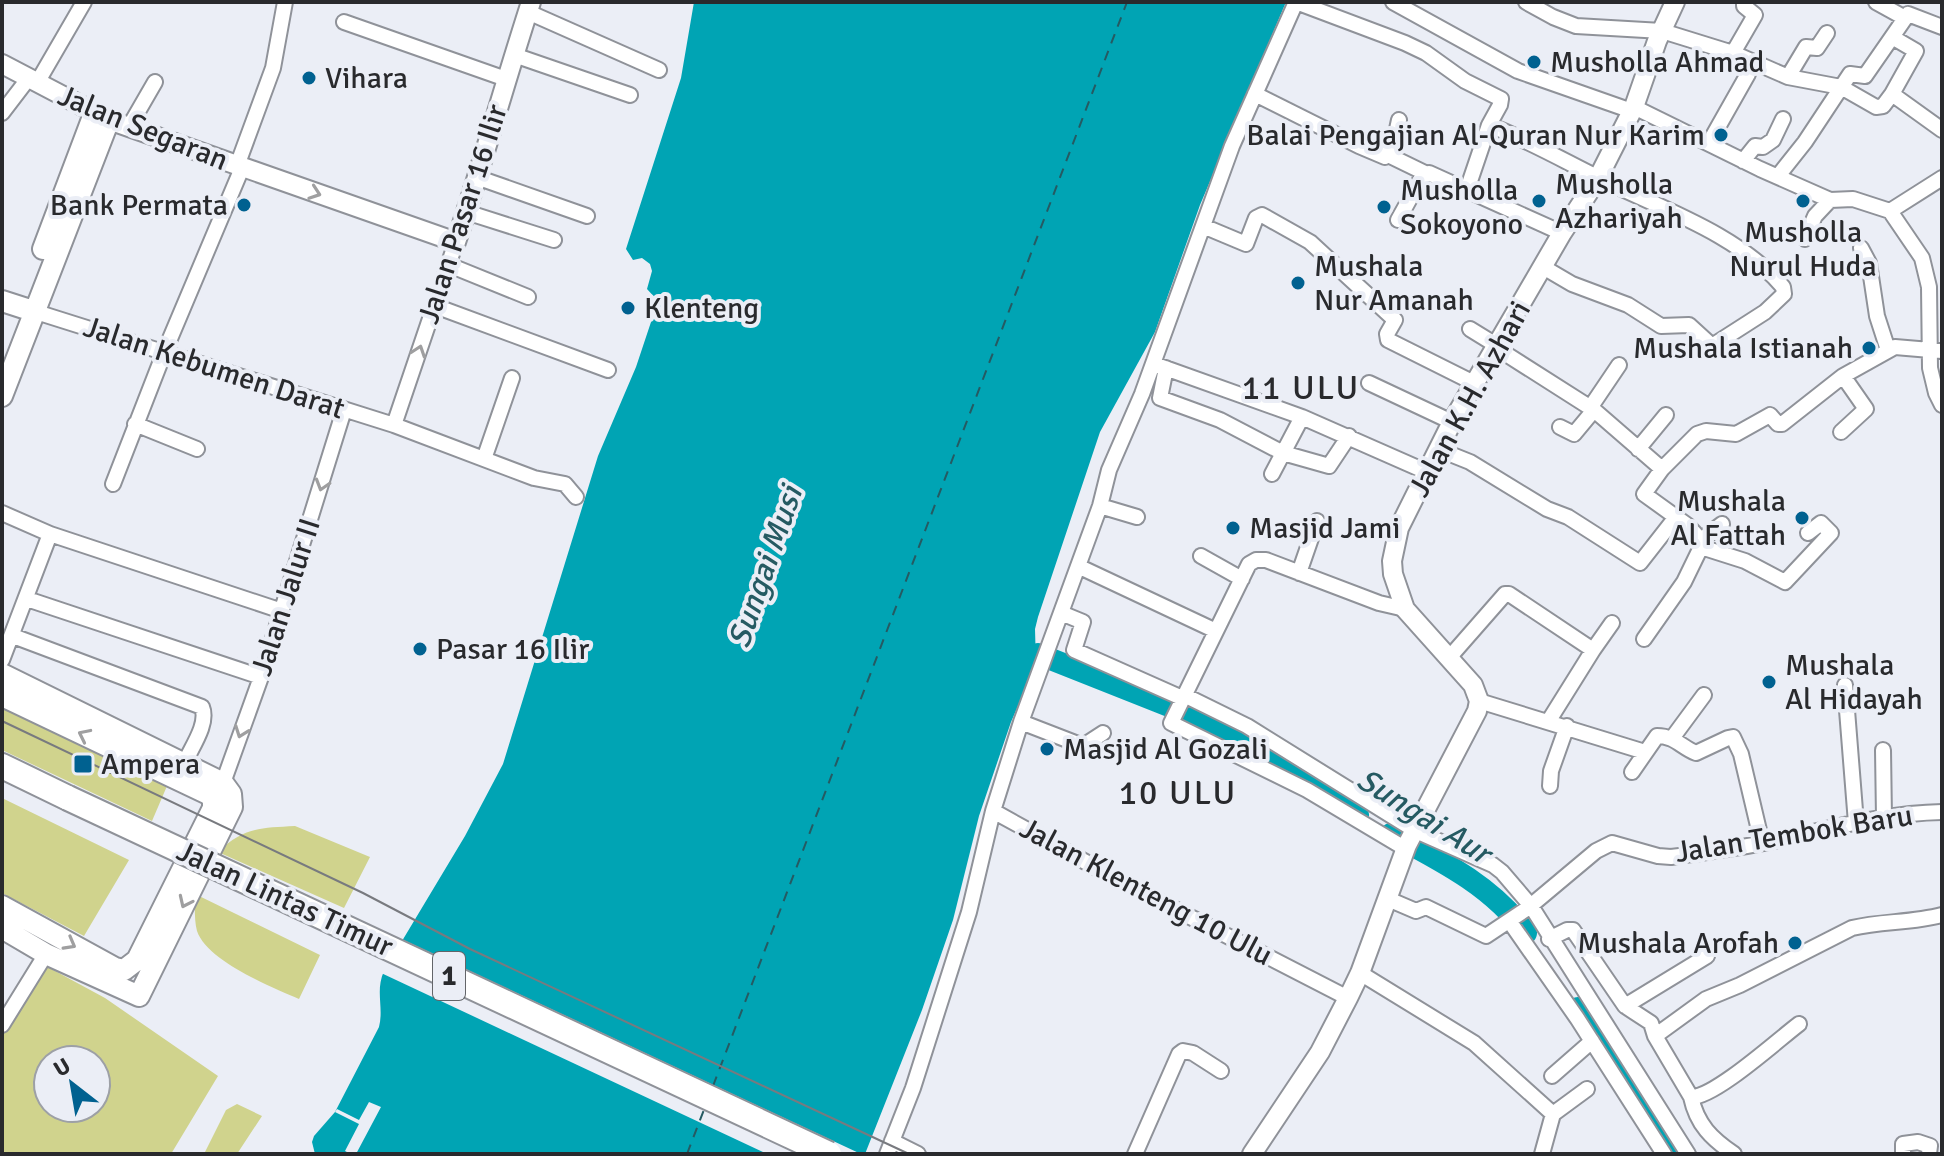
<svg xmlns="http://www.w3.org/2000/svg" width="1944" height="1156" font-family="Signika,sans-serif">
	<rect width="100%" height="100%" fill="#ebeef6"/>
	<path fill="#d0d38d" fill-rule="evenodd" d="M2,706L167,786L152,821L2,750Z
		M2,798L129,860L84,936L2,893Z
		M295,826L370,857L344,908L218,852C244,827 261,828 295,826Z
		M195,894L320,955L299,999C271,987 207,961 197,931C194,920 195,905 195,894Z
		M44,965L105,998L218,1076L171,1154H2V1034ZM48,1060H96V1108H48Z
		M237,1104L262,1116L237,1154H204L226,1110Z"/>
	<path fill="#00a4b4" d="M694,2H1286L1200,205L1155,332L1100,432L1038,617L1035,629L1036,665L1011,722L979,816L953,920L922,1010L865,1154H315L312,1142L314,1136L335,1112L379,1027C384,1007 375,991 384,971L465,836L503,764L598,456L636,367L658,301L647,289L652,271L650,264L642,258L633,260L626,249L681,78Z"/>
	<path fill="#ebeef6" d="M399,938L861,1154H767L379,972Z
		M369,1102L381,1107L356,1154H351L345,1151L359,1124L335,1112L337,1109L359,1120Z"/>
	<g fill="none" stroke-linecap="round" stroke-linejoin="round">
		<path stroke="#00a4b4" stroke-width="22" d="M1038,654L1207,721L1269,752L1358,815
			M1391,834C1440,860 1494,887 1526,933
			M1578,1008L1647,1109L1673,1154"/>
		<path stroke="#255a62" stroke-width="2" stroke-dasharray="10 8" stroke-linecap="butt" d="M713,1086L1127,2
			M687,1154L705,1107"/>
		<defs>
			<path id="minor" d="M1296,2L1405,43L1426,53L1465,81L1501,99L1500,105L1489,125C1530,141 1566,162 1605,181C1665,210 1739,235 1783,287L1784,294L1765,312L1712,346L1689,325L1661,326L1628,305L1572,284L1543,267
				M1393,2L1518,71L1632,111
				M1526,2L1553,17L1576,26L1662,31L1733,53L1755,15L1744,6V2
				M1876,2L1905,18
				M528,12L659,70
				M344,22L506,79
				M1892,37L1916,51L1892,94L1942,130
				M1733,53L1788,77L1841,87L1876,107L1883,106L1892,94
				M514,55L630,95
				M1788,77L1806,47L1817,48L1827,33
				M37,83L84,2
				M1255,94L1359,146L1385,157L1394,143L1399,120
				M1634,107L1760,169L1830,200L1853,199L1890,211L1922,258L1929,287L1930,368L1936,393L1942,405
				M2,113L28,79
				M129,127L155,82
				M1709,143L1748,74
				M1388,155L1425,173
				M1743,161L1755,146L1763,147L1773,140L1783,119
				M237,166L273,68L285,2
				M1778,176L1805,142L1850,74L1865,76L1908,14L1942,27
				M479,178L587,216
				M1467,190L1489,125
				M1890,211L1942,178
				M466,212L554,240
				M1398,220L1423,175L1429,173L1562,233
				M1203,226L1246,244L1256,218L1262,215L1310,242L1395,320L1387,334L1388,340L1474,383
				M1805,239L1815,216L1830,200
				M1861,248L1869,263L1877,316L1888,350
				M449,265L528,297
				M435,306L608,370
				M33,311L394,425L534,478L565,484L576,497
				M1470,329L1496,345
				M1495,347L1594,410L1662,469
				M1154,364L1302,417L1427,472
				M1166,368L1160,398L1220,420L1283,453L1329,466L1349,436
				M1843,376L1895,347L1942,351
				M1369,383L1452,422
				M1590,408L1619,365
				M135,424L197,449
				M394,425L456,242
				M1560,427L1574,434L1594,410
				M1638,449L1666,415
				M1440,450L1470,462L1547,509L1568,517L1640,563L1676,517
				M484,459L512,378
				M1272,474L1302,417
				M113,484L164,353L242,168
				M1100,506L1137,517
				M2,513L50,534L282,611
				M1722,524L1701,540L1687,525L1644,494L1662,469L1697,434L1706,431L1736,434L1770,415L1778,424H1782L1843,376L1866,409L1841,432
				M1201,556L1242,579
				M1082,568L1216,631
				M1299,573L1317,521
				M27,599L261,677
				M1405,609L1379,603L1266,560H1256L1249,564L1171,723L1307,790L1406,849
				M1066,615L1083,622L1074,650L1182,698
				M13,636L202,707C209,724 191,748 184,764
				M1644,639L1684,582L1701,547L1745,561L1785,582L1831,533L1821,523L1808,533
				M1448,659L1505,594H1509L1593,650L1612,623
				M2,660L50,534
				M1845,685L1856,823
				M1184,695L1247,726L1416,831L1493,865L1502,872L1531,906L1688,1154
				M1479,701L1645,752
				M1021,722L1083,746L1103,733
				M1548,722L1593,650
				M1673,737L1704,695
				M1883,750L1884,818
				M1632,772L1657,736C1675,736 1681,747 1696,753L1728,738L1733,737L1741,754L1762,843
				M223,783L261,677L344,410
				M1550,786L1551,771L1567,726
				M993,811L1021,722L1100,506L1109,470L1142,394L1232,146L1296,2
				M1388,899L1416,911L1426,907L1486,936L1528,908L1596,851L1612,843L1658,856L1671,857C1702,853 1733,849 1764,843C1822,831 1882,813 1942,812
				M1510,922L1577,1018L1664,1154
				M1549,939L1567,930H1573L1625,1006L1707,956
				M1360,973L1474,1043L1553,1114L1542,1154
				M1625,1006L1651,1023L1655,1036L1691,1097C1714,1098 1779,1039 1799,1024
				M2,1025L46,954
				M1655,1036L1706,999L1740,985L1852,928C1882,921 1912,923 1942,915
				M1552,1076L1592,1041
				M1691,1097C1697,1125 1712,1139 1734,1154
				M1553,1114L1587,1089
				M892,1141L918,1154
				M887,1154L913,1088L969,912L993,811L1122,882L1348,998
				M1135,1154L1179,1054L1183,1051L1193,1053L1221,1071
				M1903,1154V1144L1918,1142L1930,1146L1929,1154"/>
			<path id="tertiary" d="M2,64L109,120L456,242C483,163 505,82 531,2
				M1252,1154L1320,1052L1348,998L1360,973L1407,845L1477,711L1479,701L1473,685L1405,609L1393,574L1392,561L1399,528L1452,422L1562,233L1598,178L1634,107L1657,41L1675,2"/>
			<path id="secondary" d="M43,249L94,114
				M2,301L33,311
				M2,396L109,120
				M2,674L223,783L231,794L232,807L139,996L46,954L2,928
				M2,696L208,794L213,799V808L137,960L124,970L115,968L2,906"/>
			<path id="trunk" d="M2,766L68,798"/>
		</defs>
		<use href="#minor" stroke="#8f9299" stroke-width="18"/>
		<use href="#tertiary" stroke="#8f9299" stroke-width="22"/>
		<use href="#secondary" stroke="#8f9299" stroke-width="24"/>
		<use href="#trunk" stroke="#8f9299" stroke-width="28"/>
		<use href="#minor" stroke="#fff" stroke-width="14"/>
		<use href="#tertiary" stroke="#fff" stroke-width="18"/>
		<use href="#secondary" stroke="#fff" stroke-width="20"/>
		<use href="#trunk" stroke="#fff" stroke-width="24"/>
		<path stroke="#787a7f" stroke-width="2" d="M2,721L363,893L470,949L909,1154"/>
		<defs>
			<path id="trunk-bridge" d="M68,798L829,1154"/>
		</defs>
		<use href="#trunk-bridge" stroke="#8f9299" stroke-width="28" stroke-linecap="butt"/>
		<use href="#trunk-bridge" stroke="#fff" stroke-width="24"/>
	</g>
	<defs><path id="oneway-chevron" d="M-2-3.5L2.5 0L-2 3.5" fill="none" stroke-width="1.6" stroke-linecap="round" stroke-linejoin="round" transform="scale(2)"/></defs>
	<g stroke="#9f9fa0">
		<use href="#oneway-chevron" transform="translate(315 193) rotate(19)"/>
		<use href="#oneway-chevron" transform="translate(419 351) rotate(-71)"/>
		<use href="#oneway-chevron" transform="translate(322 485) rotate(107)"/>
		<use href="#oneway-chevron" transform="translate(241 732) rotate(110)"/>
		<use href="#oneway-chevron" transform="translate(84 735) rotate(-154)"/>
		<use href="#oneway-chevron" transform="translate(185 902) rotate(115)"/>
		<use href="#oneway-chevron" transform="translate(70 944) rotate(29)"/>
	</g>
	<g fill="#006190" stroke="#ebeef6" stroke-width="3">
		<circle cx="1534" cy="62" r="8"/>
		<circle cx="309" cy="78" r="8"/>
		<circle cx="1721" cy="135" r="8"/>
		<circle cx="1539" cy="201" r="8"/>
		<circle cx="1803" cy="201" r="8"/>
		<circle cx="244" cy="205" r="8"/>
		<circle cx="1384" cy="207" r="8"/>
		<circle cx="1298" cy="283" r="8"/>
		<circle cx="628" cy="308" r="8"/>
		<circle cx="1869" cy="348" r="8"/>
		<circle cx="1802" cy="518" r="8"/>
		<circle cx="1233" cy="528" r="8"/>
		<circle cx="420" cy="649" r="8"/>
		<circle cx="1769" cy="682" r="8"/>
		<circle cx="1047" cy="749" r="8"/>
		<rect x="73" y="754" width="20" height="20" rx="4"/>
		<circle cx="1795" cy="943" r="8"/>
	</g>
	<g text-anchor="middle" dominant-baseline="central" stroke-width="8" stroke-linejoin="round" paint-order="stroke">
		<rect fill="#ebeef6" stroke="#636569" stroke-width="2" x="433" y="952" width="32" height="48" rx="6"/>
		<g font-size="28" font-weight="bold" fill="#292a2d">
			<text x="449" y="976">1</text>
		</g>
		<g font-size="30" fill="#292a2d" stroke="#ebeef6" text-anchor="start">
			<text x="1550" y="62">Musholla Ahmad</text>
			<text x="325" y="78">Vihara</text>
			<text x="1705" y="135" text-anchor="end">Balai Pengajian Al-Quran Nur Karim</text>
			<text x="1555" y="184">Musholla<tspan x="1555" dy="34">Azhariyah</tspan></text>
			<text x="1400" y="190">Musholla<tspan x="1400" dy="34">Sokoyono</tspan></text>
			<text x="228" y="205" text-anchor="end">Bank Permata</text>
			<text x="1803" y="232" text-anchor="middle">Musholla<tspan x="1803" dy="34">Nurul Huda</tspan></text>
			<text x="1314" y="266">Mushala<tspan x="1314" dy="34">Nur Amanah</tspan></text>
			<text x="644" y="308">Klenteng</text>
			<text x="1853" y="348" text-anchor="end">Mushala Istianah</text>
			<text x="1786" y="501" text-anchor="end">Mushala<tspan x="1786" dy="34">Al Fattah</tspan></text>
			<text x="1249" y="528">Masjid Jami</text>
			<text x="436" y="649">Pasar 16 Ilir</text>
			<text x="1785" y="665">Mushala<tspan x="1785" dy="34">Al Hidayah</tspan></text>
			<text x="1063" y="749">Masjid Al Gozali</text>
			<text x="101" y="764">Ampera</text>
			<text x="1779" y="943" text-anchor="end">Mushala Arofah</text>
		</g>
		<g font-size="30" fill="#292a2d" stroke="#ebeef6">
			<text transform="translate(143 128) rotate(22)">Jalan Segaran</text>
			<text transform="translate(463 214) rotate(-72)">Jalan Pasar 16 Ilir</text>
			<text transform="translate(214 368) rotate(18)">Jalan Kebumen Darat</text>
			<text transform="translate(1470 399) rotate(-61)">Jalan K.H. Azhari</text>
			<text transform="translate(286 597) rotate(-72)">Jalan Jalur II</text>
			<text transform="translate(1794 834) rotate(-9)">Jalan Tembok Baru</text>
			<text transform="translate(1146 892) rotate(28)">Jalan Klenteng 10 Ulu</text>
			<text transform="translate(285 899) rotate(25)">Jalan Lintas Timur</text>
		</g>
		<g font-size="32" font-style="italic" fill="#255a62" stroke="#ebeef6">
			<text transform="translate(765 567) rotate(-71)">Sungai Musi</text>
			<text transform="translate(1424 816) rotate(32)">Sungai Aur</text>
		</g>
		<g font-size="34" letter-spacing="2" fill="#292a2d" stroke="#ebeef6">
			<text x="1301" y="388">11 ULU</text>
			<text x="1178" y="793">10 ULU</text>
		</g>
	</g>
	<rect width="1944" height="1156" fill="none" stroke="#292a2d" stroke-width="8"/>
	<g transform="translate(72 1084) rotate(329)"><circle r="38" fill="#ebeef6" stroke="#9da0a6" stroke-width="2"/>
	<path d="M0-6L14 30L0 20L-14 30Z" fill="#006190"/>
	<text y="-12" font-size="22" font-weight="bold" text-anchor="middle" fill="#292a2d">U</text>
	</g>
</svg>
